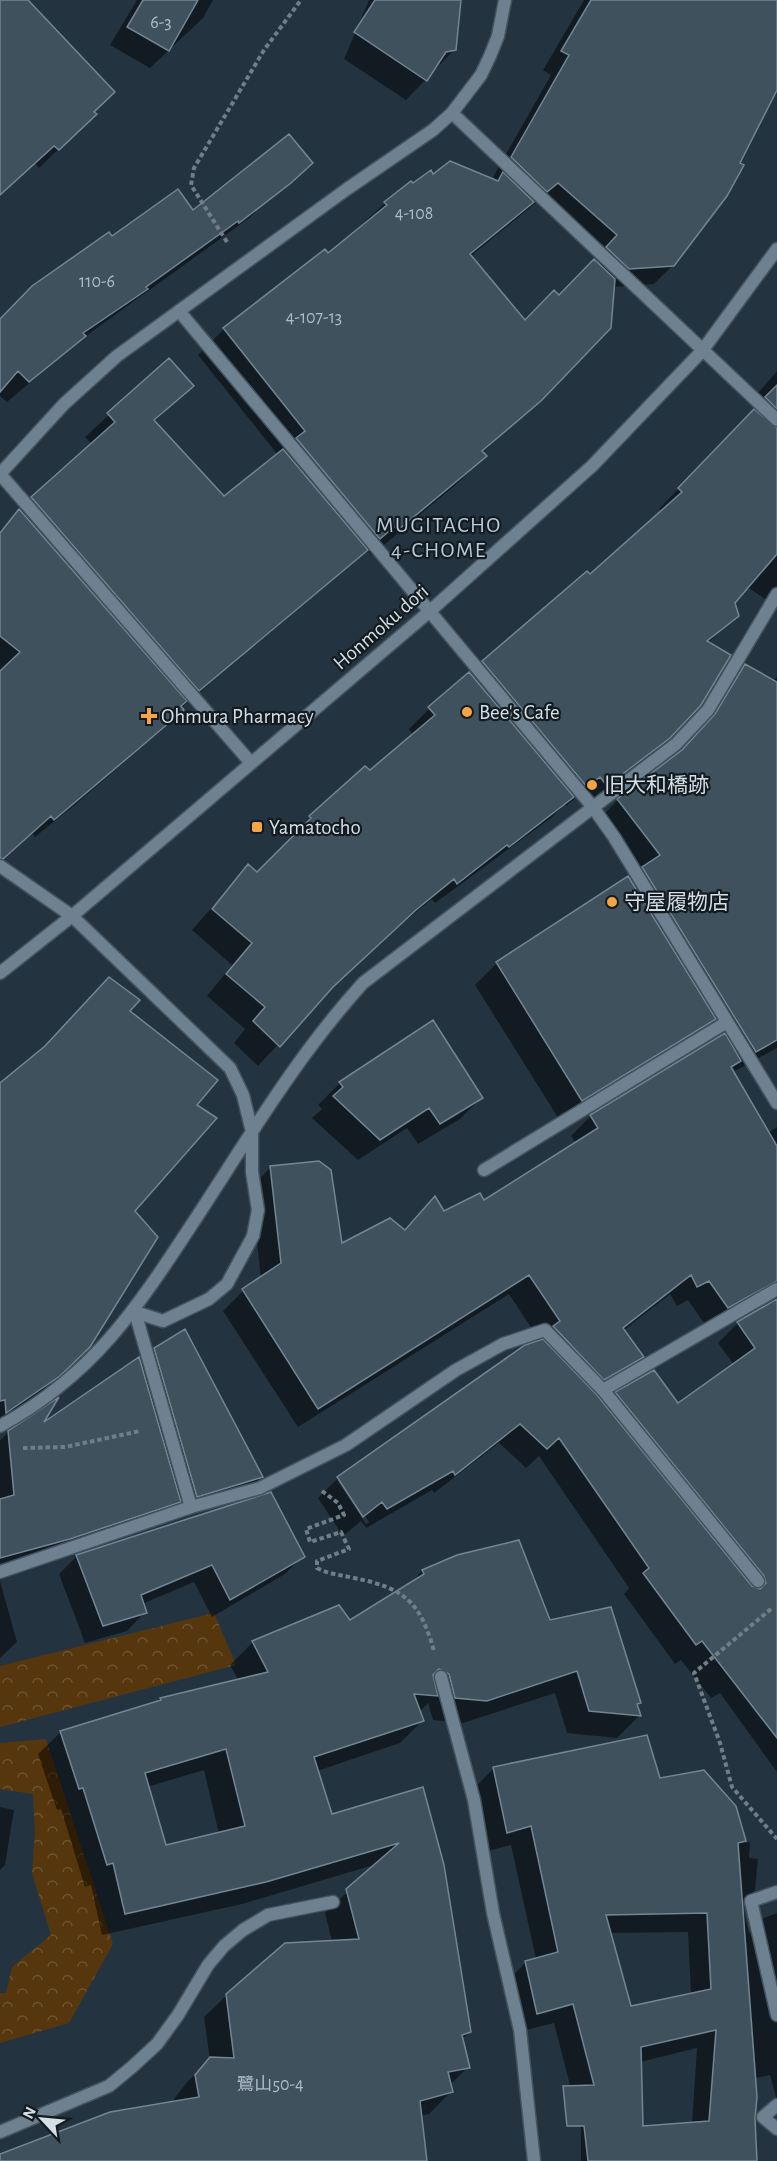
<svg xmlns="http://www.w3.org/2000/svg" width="777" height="2161" font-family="'Alegreya Sans','Noto Sans JP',sans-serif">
	<defs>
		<pattern id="forest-crowns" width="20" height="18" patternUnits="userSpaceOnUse" patternTransform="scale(1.5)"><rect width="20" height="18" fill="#56360d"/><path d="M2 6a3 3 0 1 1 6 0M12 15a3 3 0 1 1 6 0" fill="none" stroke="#6d5330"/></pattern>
	</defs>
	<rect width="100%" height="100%" fill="#233440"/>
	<path fill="url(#forest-crowns)" d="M214,1613L236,1665L0,1727V1666Z
		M46,1739L113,1944L69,2023L0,2043V1993H6L12,1967L51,1935L32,1873L35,1832L33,1794L0,1789V1743Z"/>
	<path fill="#0007" fill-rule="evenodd" d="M0,0H25L92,112L76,132L39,168L35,163L0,195Z
		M137,0H213L203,18L150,68L110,45Z
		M369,0H460L454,50L406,100L344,59Z
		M584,0H777V87L673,265L654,284L613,287L541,399L482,453L485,456L459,482L372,555L368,551L353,563L181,708L164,728L76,804L35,837L32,833L0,862V531L92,444L85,437L169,360L191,386L154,422L224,498L278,455L198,355L224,329L324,251L328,255L385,203L413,185L433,176L499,183L493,177L551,75L543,70ZM538,201L599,255L559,297L524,322L470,257Z
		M271,197L249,218L79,341L7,402L0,396V319L112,238L193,212Z
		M777,371V607L747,587L733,603L737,615L708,643L669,737L649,758L587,805L579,795L566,806L565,804L551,818L435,903L432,899L393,931L324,995L258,1066L234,1043L245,1029L207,996L232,965L192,930L248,866L257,874L310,817L365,768L370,772L413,735L409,729L429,709L587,573L590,576L662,512L659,509L757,407L751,401Z
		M745,665L773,681L777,677V1048L735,1071L733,1067L730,1069L768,1133L777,1127V1772L720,1693L711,1698L681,1660L675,1664L624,1594L629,1588L539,1456L526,1468L499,1443L434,1493L432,1490L366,1528L361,1521L343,1536L318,1498L338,1478L540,1341L509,1294L298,1427L223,1311L243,1291L261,1279L251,1187L271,1167L341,1245L404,1230L434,1198L444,1213L484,1202L576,1143L571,1136L591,1116L716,1040L707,1026L693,1040L560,1121L475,985L497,963L628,878L630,881L638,872L598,820L618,800L678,754L695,736L725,685ZM670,1294L677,1306L688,1300L707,1327L762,1302L765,1307L738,1323L718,1343L734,1365L678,1405L616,1393L604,1406L593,1393L622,1376L642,1356L623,1331ZM337,1480H341L369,1522L366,1524Z
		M128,1011L195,1106L133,1211L70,1365L40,1393L0,1421V1083L41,1050Z
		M432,1022L481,1098L460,1119L418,1144L407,1128L358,1160L312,1118L322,1109L318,1105L339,1084Z
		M155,1349L261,1477L243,1495L179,1514L176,1505L162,1519L0,1570V1441L8,1432L39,1427L140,1364Z
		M77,1556H303L285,1574L212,1617L194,1582L142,1604L145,1612L127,1631L85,1643L59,1574Z
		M458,1557L549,1622L640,1703L636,1706L639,1716L617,1738L567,1733L555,1693L463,1723L433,1720L428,1703L419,1712L422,1721L400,1743L317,1771L331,1816L422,1789L470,2032L461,2040L468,2067L450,2085L452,2091L429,2114L420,2116L426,2161H0V2155L174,2103V2099L188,2081L210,2060L204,2017L227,1995L332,1941L325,1913L377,1864L242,1904L102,1935L91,1885L85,1887L61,1809L57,1810L38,1754L61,1732L157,1703L161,1699L239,1681L230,1665L253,1642L338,1606L350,1622L407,1587L422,1571ZM204,1770L219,1834L165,1847L147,1787Z
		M0,1581L17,1642L0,1658Z
		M646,1737L659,1780L735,1807L745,1843L750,1842L749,1858L758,1859L755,1890L742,1903L749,1933L764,1918L777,1913V2101L770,2075L752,2079L744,2068L756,2127V2161H581V2128L554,2023L518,2032L507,1982L526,1962L536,1959L511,1845L488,1851L474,1788L493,1769ZM688,1932L691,1995L629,2008L609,1933ZM697,2048L692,2123L641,2127L640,2062Z
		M0,1807L14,1810L5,1865L0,1870Z"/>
	<path fill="#3f515d" stroke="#738694" stroke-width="1.5" fill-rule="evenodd" d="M0,0H28L115,92L94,112L97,114L59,150L54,146L0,195Z
		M143,0H198L169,51L127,27Z
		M375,0H461L456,50L446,52L427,81L354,32Z
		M591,0H777V90L740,163L744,165L727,196L674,266L629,269L606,247L617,235L558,183L547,192L511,157L569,55L561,51Z
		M289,134L313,163L291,183L239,223L238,221L146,287L148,289L83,333L86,336L29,382L18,371L0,392V319L32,286L109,232L112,236L178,189L193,210Z
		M450,161L498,181L503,172L534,202L470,254L525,320L554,290L559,295L594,259L615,279L611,328L542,400L482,451L487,456L398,530L395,526L380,539L296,438L305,431L223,328L325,249L328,253L387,205L384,202L411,181L413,183L431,170L433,174Z
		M169,358L194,386L154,420L224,496L283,449L368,550L199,691L31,497L115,422L107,413Z
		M777,385V409L765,397Z
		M754,409L777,428V554L735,603L739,616L707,641L731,655L701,705L670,738L607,786L600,777L587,787L482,661L587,571L590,574L682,492L678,488Z
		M19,509L187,701L181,706L184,710L136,751L54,820L51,816L3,859L0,858V671L20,652L0,636V533Z
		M745,664L777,682V1040L756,1052L642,867L660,855L617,799L682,750L715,714Z
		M469,672L574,797L509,847L507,845L457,884L454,879L416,910L333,987L280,1047L253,1021L265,1007L226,974L252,943L212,909L248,864L257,872L311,818L309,816L365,766L370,770L435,715L428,707Z
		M628,876L716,1019L582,1101L496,962Z
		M109,977L140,1000L130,1011L218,1080L197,1105L217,1118L135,1211L158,1237L90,1347L60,1376L6,1413L5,1400L0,1401V1083L45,1046Z
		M433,1020L483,1098L440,1124L429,1108L380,1140L333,1096L343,1087L339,1082Z
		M725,1033L741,1061L731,1067L777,1146V1281L728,1308L709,1281L697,1287L691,1275L623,1328L644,1357L604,1380L553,1326L560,1321L529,1275L318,1409L242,1289L281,1263L270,1166L319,1161L331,1170L342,1243L390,1218L405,1230L435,1196L444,1211L480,1193L484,1200L598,1128L590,1115Z
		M777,1299V1738L702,1641L696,1645L643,1573L649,1568L559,1438L547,1449L520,1424L455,1475L453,1471L387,1509L382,1502L363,1517L337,1477L525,1345L543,1339L597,1395L752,1586L760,1589L766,1583L764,1576L615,1392L654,1370L678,1403L755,1348L737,1322Z
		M185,1329L263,1477L197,1497L154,1348Z
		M139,1357L181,1502L70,1539L0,1558V1499L14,1495L8,1431L59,1397L44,1422Z
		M271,1492L305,1557L230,1600L212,1565L141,1595L147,1613L103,1626L76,1555Z
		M519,1540L550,1620L611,1607L641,1703L637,1704L641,1716L589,1711L577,1671L487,1701L455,1698L449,1674L439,1669L433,1675L438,1696L414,1694L424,1721L314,1757L332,1814L423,1787L444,1865L471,2032L462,2035L470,2068L448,2072L453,2092L420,2101L427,2161H0V2154L110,2112L199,2097L195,2075L210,2057L234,2058L226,1994L285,1943L359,1939L346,1889L399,1843L266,1882L125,1914L113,1863L107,1865L83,1788L79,1789L60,1731L161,1700L160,1698L268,1672L252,1641L339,1605L350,1620L424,1574L422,1570L457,1555ZM226,1749L245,1826L166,1845L145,1773Z
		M647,1735L660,1778L704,1770L736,1806L746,1841L738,1843L757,2097L755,2119L757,2161H588L584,2126H567L563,2086L594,2085L573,2004L537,2014L525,1961L558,1952L531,1826L507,1833L493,1767ZM707,1913L711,1989L631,2006L606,1915ZM716,2030L709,2121L643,2126L641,2047Z"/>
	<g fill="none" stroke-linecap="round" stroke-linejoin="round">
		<defs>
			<path id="service" d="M0,474L251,763
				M484,1170L727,1022
				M0,1572L191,1507L260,1488L346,1445L456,1370L503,1344L545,1330L603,1390L758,1581"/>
			<path id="minor" d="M452,113L777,420
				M179,311L592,806L614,837L777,1103
				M0,866L72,916L230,1068L243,1095L252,1132V1172L258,1210L253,1236L227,1284L209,1299L163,1321L135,1312
				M135,1312L191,1507
				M603,1390L777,1289
				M0,1426C99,1372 142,1300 202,1209C252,1132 301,1051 363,983L676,744L708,710L777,594
				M441,1677L474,1800L493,1913L520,2030L534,2161
				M777,1892L751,1901L777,2015
				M777,2105L763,2117L777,2129
				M0,2132L109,2086L132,2067L157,2044L178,2015L208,1965L224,1946L243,1930L268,1915L333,1902"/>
			<path id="tertiary" d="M0,474L64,404L117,356L347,189L433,130L452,113L481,75L490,56L498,36L505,0
				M0,973L72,916L430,611L592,466L702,351L777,249"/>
		</defs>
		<use href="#service" stroke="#43535e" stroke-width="15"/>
		<use href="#minor" stroke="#43535e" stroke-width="15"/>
		<use href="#tertiary" stroke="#43535e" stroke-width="15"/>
		<path stroke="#707e88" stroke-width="4" stroke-dasharray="4.5 3" stroke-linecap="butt" d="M227,242L191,185L194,168L264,50L301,0
			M23,1448L65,1447L140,1431
			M322,1491L338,1503L344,1515L306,1529L310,1542L341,1532L349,1549L317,1561V1568C328,1574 341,1575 354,1578C404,1588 420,1601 434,1651
			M771,1609L694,1673L720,1743L732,1787L777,1839"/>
		<use href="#service" stroke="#6d8190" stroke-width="12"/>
		<use href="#minor" stroke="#6d8190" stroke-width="12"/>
		<use href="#tertiary" stroke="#6d8190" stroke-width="12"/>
	</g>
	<g fill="#f4a444" stroke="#131b20" stroke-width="2">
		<circle cx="467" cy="712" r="6"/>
		<path d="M146 707h6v6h6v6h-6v6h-6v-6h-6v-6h6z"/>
		<circle cx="592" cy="785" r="6"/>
		<rect x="251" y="821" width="12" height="12" rx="3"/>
		<circle cx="612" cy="902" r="6"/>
	</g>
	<g text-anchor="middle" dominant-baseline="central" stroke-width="4.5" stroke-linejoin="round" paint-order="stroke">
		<g font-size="18" fill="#afbcc4">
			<text x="161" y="23">6-3</text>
			<text x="414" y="214">4-108</text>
			<text x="97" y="282">110-6</text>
			<text x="314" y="318">4-107-13</text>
			<text x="270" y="2085">鷺山50-4</text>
		</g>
		<g font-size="21" fill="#d4dfe6" stroke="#131b20">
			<text transform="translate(381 627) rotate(-41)">Honmoku dori</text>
		</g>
		<g font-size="21" fill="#d4dfe6" stroke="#131b20" text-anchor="start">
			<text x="479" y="712">Bee's Cafe</text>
			<text x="161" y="716">Ohmura Pharmacy</text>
			<text x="604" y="785">旧大和橋跡</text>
			<text x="269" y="827">Yamatocho</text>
			<text x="624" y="902">守屋履物店</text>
		</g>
		<g font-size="22" letter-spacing="1.5" fill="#b7cbda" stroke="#131b20">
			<text x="439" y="525">MUGITACHO<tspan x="439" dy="25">4-CHOME</tspan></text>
		</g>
	</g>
	<g transform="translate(42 2119) rotate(296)" stroke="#131b20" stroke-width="4.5" paint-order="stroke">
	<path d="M0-4.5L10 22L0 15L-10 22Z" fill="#d4dfe6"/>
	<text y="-9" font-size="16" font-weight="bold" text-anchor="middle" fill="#d4dfe6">N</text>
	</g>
</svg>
